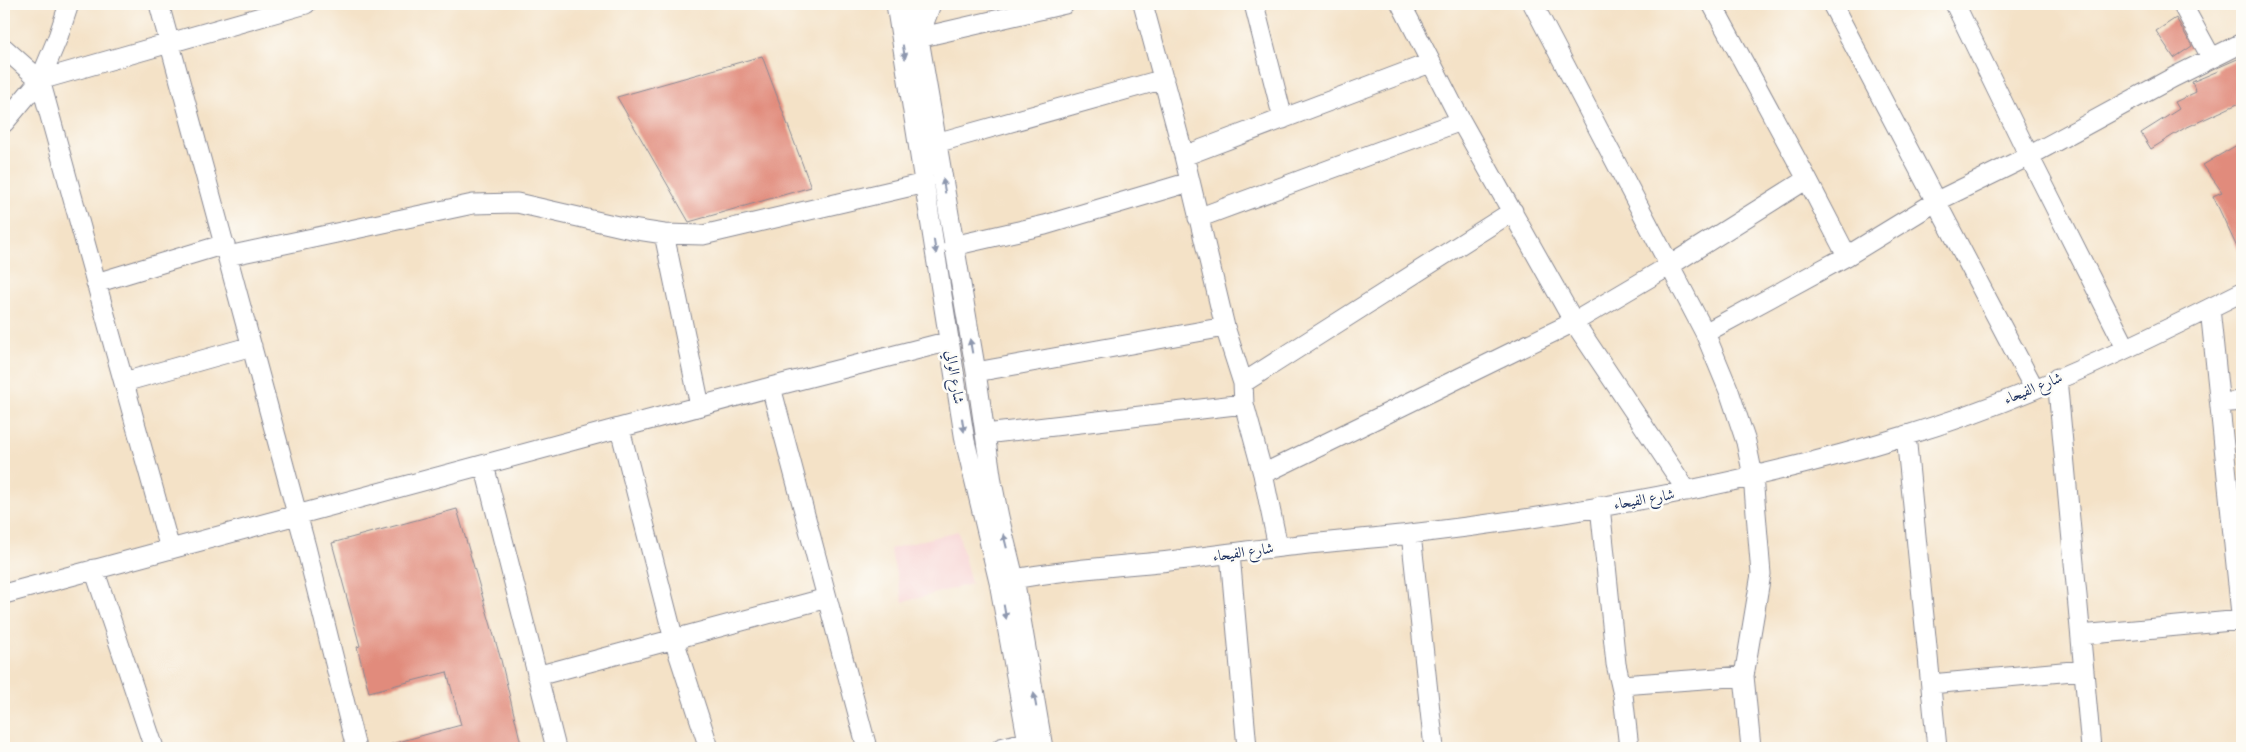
<svg xmlns="http://www.w3.org/2000/svg" width="2246" height="752" font-family="'IM FELL Great Primer',Amiri,serif">
	<rect width="100%" height="100%" fill="#fdfcf7"/>
	<filter id="ink" filterUnits="userSpaceOnUse"><feTurbulence type="fractalNoise" baseFrequency=".02" numOctaves="2"/><feDisplacementMap in="SourceGraphic" scale="10" xChannelSelector="R" yChannelSelector="G"/><feConvolveMatrix kernelMatrix="1 2 1 2 8 2 1 2 1" color-interpolation-filters="sRGB"/></filter>
	<filter id="wash" filterUnits="userSpaceOnUse"><feTurbulence type="fractalNoise" baseFrequency=".0096" numOctaves="4" result="noise"/><feDisplacementMap in="SourceGraphic" scale="20" xChannelSelector="R" yChannelSelector="G"/><feGaussianBlur stdDeviation="1.12" result="paint"/><feColorMatrix in="noise" values="0 0 0 0 0 0 0 0 0 0 0 0 0 0 0 0 0 1.4 0 .05"/><feComposite in="paint" operator="in"/></filter>
	<g filter="url(#wash)">
		<rect width="100%" height="100%" fill="#f4e2c7"/>
		<path fill="#f7cfd0" d="M958,531L971,584L903,602L890,549Z"/>
		<g id="blocks">
			<path fill="#e18b7b" d="M2176,18L2192,46L2174,58L2156,31Z
				M762,56L811,187L689,222L617,97Z
				M2242,57V102L2183,129L2151,149L2141,133L2179,109L2175,102L2196,92L2192,82L2218,71L2217,68Z
				M2242,142V258L2213,196L2222,192L2203,165Z
				M457,509L501,660L522,748H392L391,744L461,725L447,672L369,692L357,647L360,646L332,543Z"/>
		</g>
	</g>
	<g filter="url(#ink)">
		<use href="#blocks" fill-opacity="0" stroke="#888892" stroke-width="1"/>
		<g fill="none" stroke-linecap="round" stroke-linejoin="round">
			<defs>
				<path id="minor" d="M159,4L306,547L356,748
					M896,4L965,441L999,582L1029,748
					M913,4L976,372L992,482L999,517L1014,578L1043,748
					M1143,4L1184,156L1225,327L1243,383L1244,404L1263,474L1278,547
					M1254,4L1283,119
					M1401,4L1461,121L1574,322L1687,491
					M1533,4L1705,333L1729,391L1746,442L1753,476L1761,574L1744,676L1751,748
					M1712,4L1807,179L1847,256
					M1832,4L2034,388
					M1955,4L2029,156L2126,348
					M2182,4L2211,57
					M919,37L931,4
					M918,38L1065,4
					M4,48L40,80L170,549
					M40,80L306,4
					M4,123L40,80L58,37L69,4
					M936,143L1164,79
					M1184,156L1430,63
					M1198,218L1461,121
					M664,234L700,406
					M953,246L1045,225L1190,182
					M228,256L473,204L517,203L631,229L664,234L703,235L925,183
					M96,283L225,244
					M2210,308L2242,624
					M1705,333L1847,256L1937,201L2029,156L2174,77L2242,43
					M976,372L1225,327
					M2057,378L2091,748
					M124,382L252,346
					M1243,383L1513,211
					M771,387L867,748
					M2220,403L2242,401
					M620,429L674,640L709,748
					M985,434L1244,404
					M1906,435L1937,748
					M484,465L556,748
					M1263,474L1574,322L1669,266L1807,179
					M1600,506L1616,664L1623,695L1629,748
					M1411,534L1434,748
					M1230,554L1247,748
					M94,569L154,748
					M999,582C1052,571 1106,567 1160,562C1200,558 1241,551 1281,547C1324,542 1367,539 1410,534C1577,515 1743,485 1904,436C2021,401 2133,347 2242,292
					M4,594L771,387L950,341
					M2081,635L2242,620
					M537,676L827,598
					M1931,684L2084,670
					M1622,685L1744,676
					M1001,748L1028,741"/>
			</defs>
			<use href="#minor" stroke="#888892" stroke-width="21"/>
			<use href="#minor" stroke="#fff" stroke-width="19"/>
		</g>
		<defs><path id="oneway-solid" d="M-6-.8H1V-3.2L6.5 0L1 3.2V.8H-6Z" transform="scale(1.25)"/></defs>
		<g fill="#8d97ae">
			<use href="#oneway-solid" transform="translate(904 52) rotate(81)"/>
			<use href="#oneway-solid" transform="translate(944 186) rotate(-100)"/>
			<use href="#oneway-solid" transform="translate(935 247) rotate(81)"/>
			<use href="#oneway-solid" transform="translate(971 346) rotate(-100)"/>
			<use href="#oneway-solid" transform="translate(963 425) rotate(81)"/>
			<use href="#oneway-solid" transform="translate(1005 541) rotate(-104)"/>
			<use href="#oneway-solid" transform="translate(1005 612) rotate(80)"/>
			<use href="#oneway-solid" transform="translate(1035 700) rotate(-100)"/>
		</g>
	</g>
	<g text-anchor="middle" dominant-baseline="central" stroke-width="5" stroke-linejoin="round" paint-order="stroke">
		<g font-size="15" fill="#1b2f5e" stroke="#fdfcf7">
			<text transform="translate(955 377) rotate(81)">شارع الوالي</text>
			<text transform="translate(2033 388) rotate(-22)">شارع الفيحاء</text>
			<text transform="translate(1644 499) rotate(-10)">شارع الفيحاء</text>
			<text transform="translate(1243 552) rotate(-8)">شارع الفيحاء</text>
		</g>
	</g>
	<rect width="2246" height="752" fill="none" stroke="#fdfcf7" stroke-width="20"/>
</svg>
